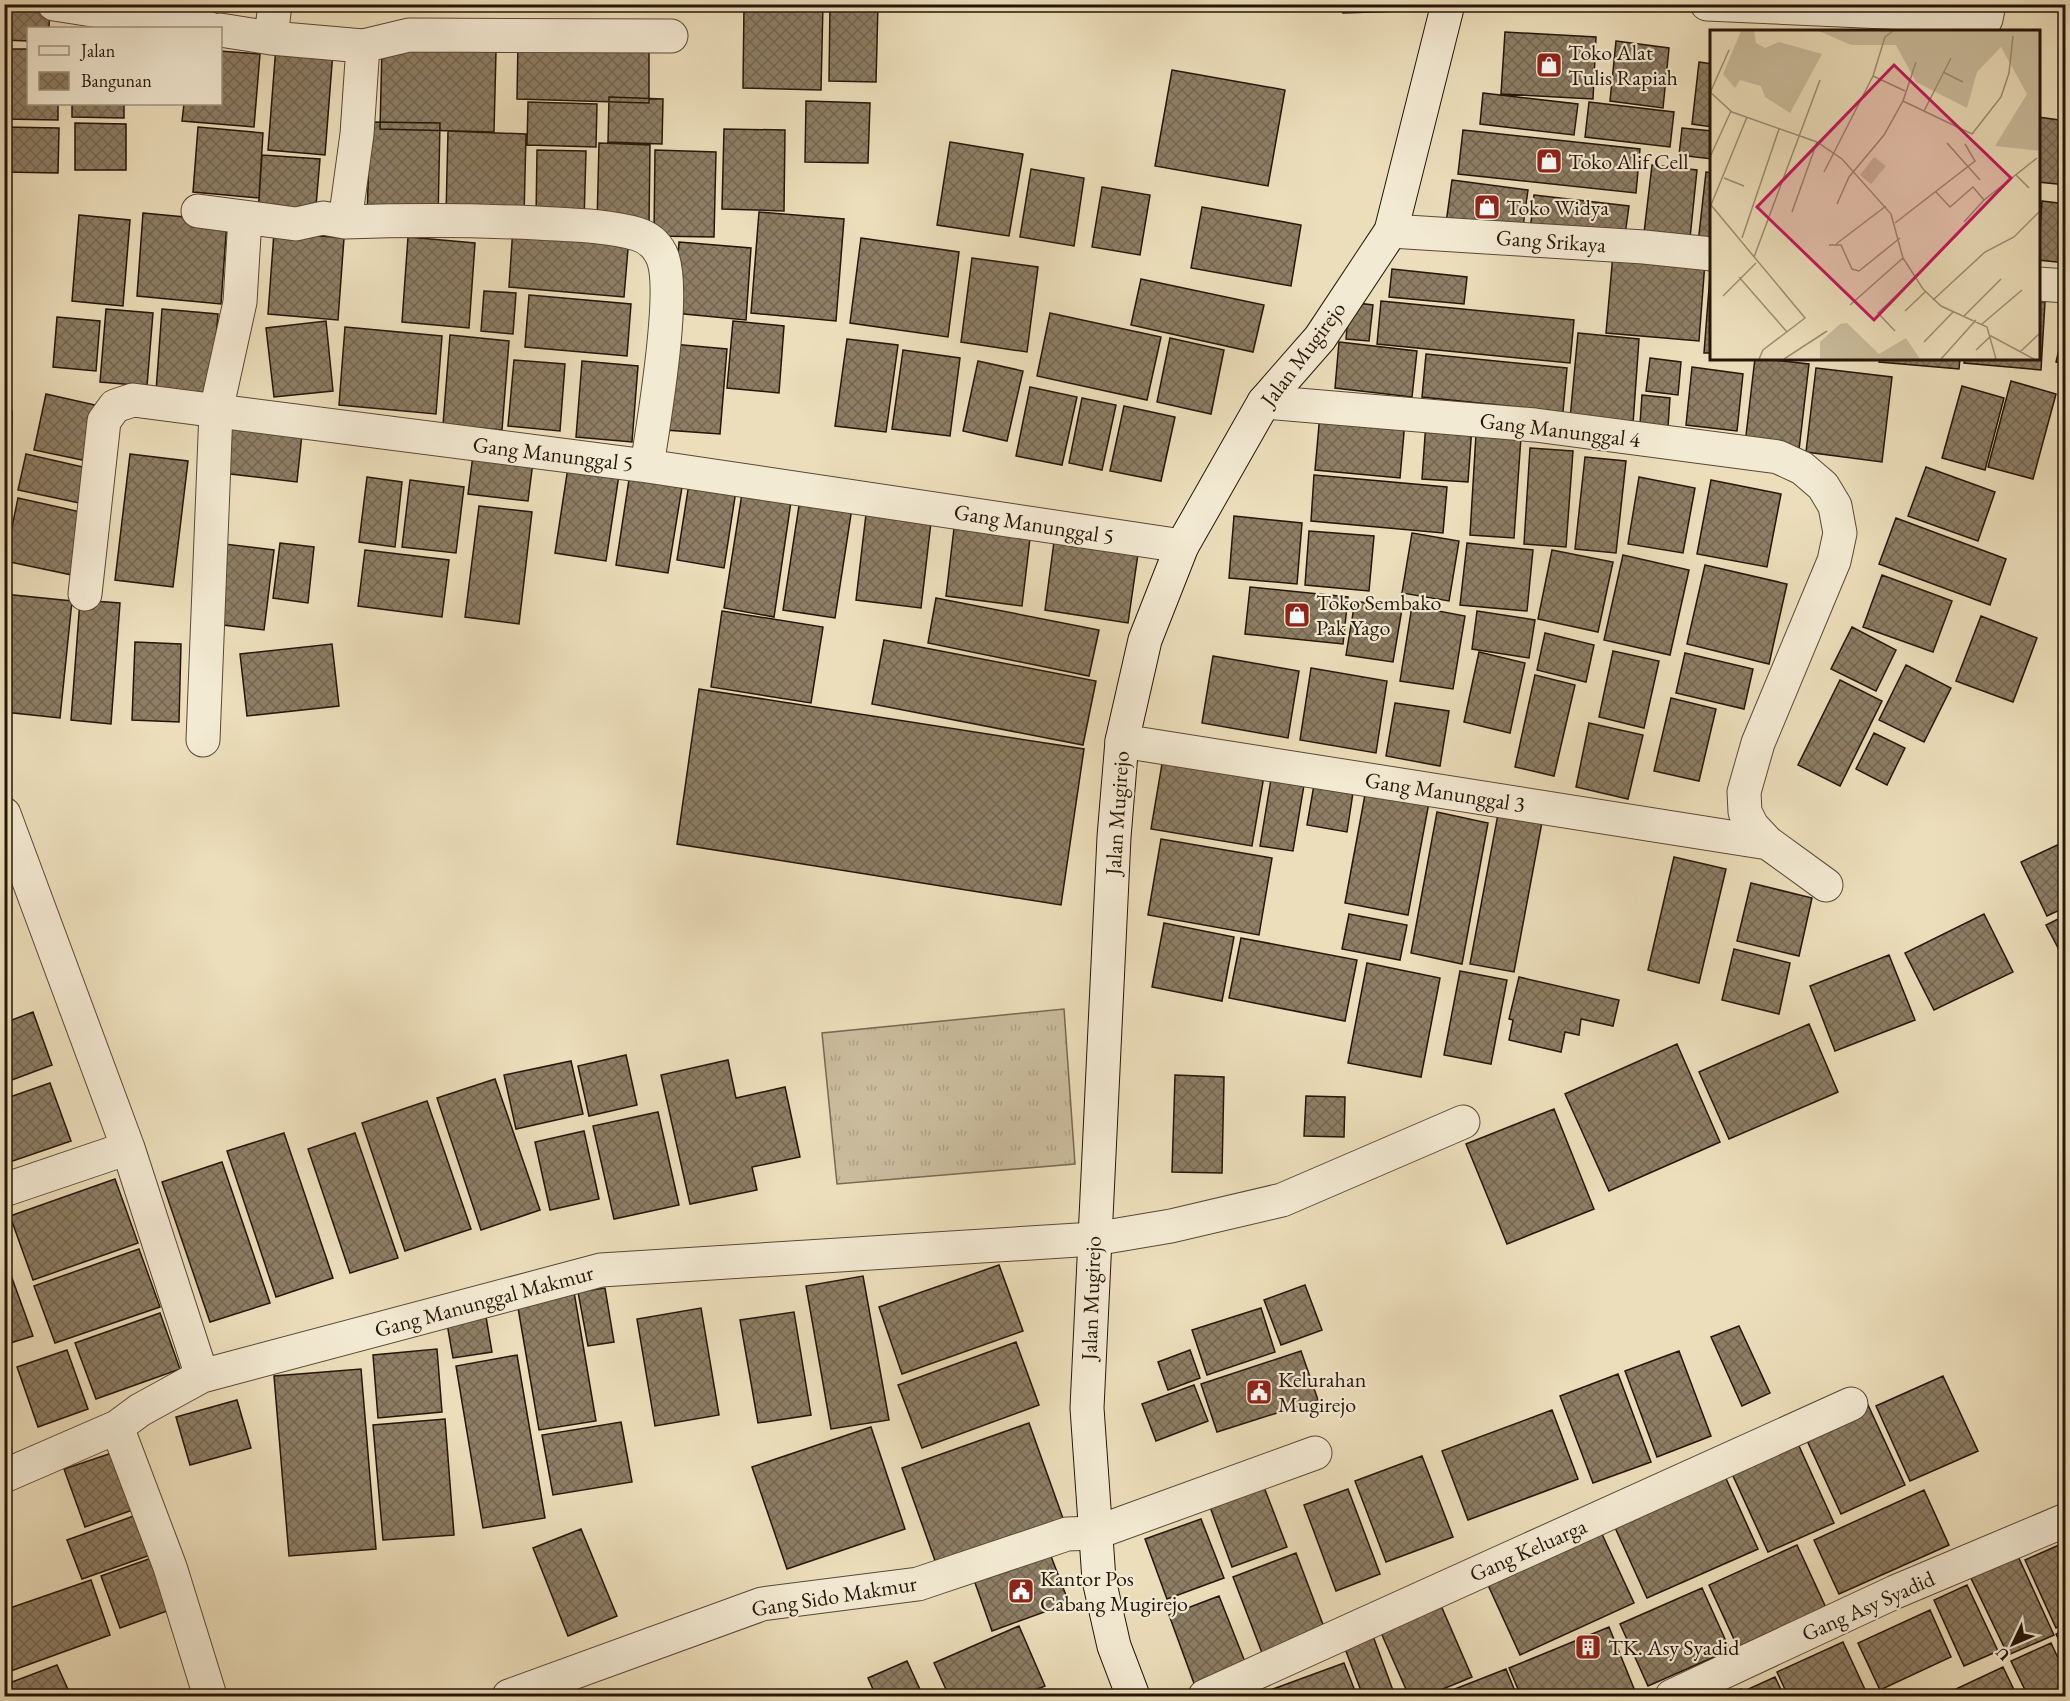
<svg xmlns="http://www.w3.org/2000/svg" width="2070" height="1701" font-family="'EB Garamond',serif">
	<defs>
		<pattern id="grass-tufts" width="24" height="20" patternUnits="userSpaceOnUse" patternTransform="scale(1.5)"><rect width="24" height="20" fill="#cabc9d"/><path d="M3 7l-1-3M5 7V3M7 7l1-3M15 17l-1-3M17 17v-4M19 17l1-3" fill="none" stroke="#ada186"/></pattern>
		<pattern id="building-cross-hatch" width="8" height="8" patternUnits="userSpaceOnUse" patternTransform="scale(1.5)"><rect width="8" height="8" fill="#8d7e65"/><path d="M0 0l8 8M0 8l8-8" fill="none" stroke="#736651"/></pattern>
	</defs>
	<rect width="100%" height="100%" fill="#ecdebb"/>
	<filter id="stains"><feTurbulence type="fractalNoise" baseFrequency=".00333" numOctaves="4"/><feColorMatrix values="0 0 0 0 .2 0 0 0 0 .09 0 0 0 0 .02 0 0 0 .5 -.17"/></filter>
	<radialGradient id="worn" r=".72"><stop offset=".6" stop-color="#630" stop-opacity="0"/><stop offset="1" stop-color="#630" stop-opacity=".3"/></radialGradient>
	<path fill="url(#grass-tufts)" stroke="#786952" stroke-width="1.5" d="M1064,1009L1075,1164L837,1184L822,1033Z"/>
	<path fill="url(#building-cross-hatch)" stroke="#261608" stroke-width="1.5" d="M744,4H823L821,90L743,88Z
		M830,4H878L876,82L829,81Z
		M1342,4H1429V10L1343,13Z
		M4,7L50,8L49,28H28V41L4,40Z
		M1505,32L1596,37L1593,99L1501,94Z
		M518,41L649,45V103L517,99Z
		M1616,41L1669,48L1663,108L1610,101Z
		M276,46L333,51L325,155L268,150Z
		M382,48L496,51L494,132L380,129Z
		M4,49H28V104H58V120L4,119Z
		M220,51L260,54L254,127L182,121L184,104H220Z
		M1699,62L1712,64V127L1692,124Z
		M1172,70L1285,90L1268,186L1155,166Z
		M1483,93L1578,104L1574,135L1480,124Z
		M609,97L663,99L662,144L608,142Z
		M806,101L870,103L868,163L805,162Z
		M528,102L597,104L596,147L527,145Z
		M1589,102L1674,112L1670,147L1585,137Z
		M72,104H124V118L72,117Z
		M2038,117L2066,121V185L2038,182Z
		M370,122L440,123L438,220L367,218Z
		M75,123L126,124V170H75Z
		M4,127L59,128L58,173L4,172Z
		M198,127L263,133L259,198L193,192Z
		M1682,128L1712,131V159L1679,155Z
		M724,129L785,130L784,211L722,209Z
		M1463,130L1640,149L1636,193L1458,174Z
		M448,131L526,134L524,217L446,215Z
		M950,142L1023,154L1009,236L937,225Z
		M599,143L650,145L649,226L597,225Z
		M537,150L586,151L584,222L536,220Z
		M655,150L716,152L714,237L654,236Z
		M262,155L320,159L315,218L258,213Z
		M1652,165L1697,170L1690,238L1644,233Z
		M1031,169L1084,178L1074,246L1020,237Z
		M1706,172L1712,173V245L1698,243Z
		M1452,180L1528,190L1522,234L1446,223Z
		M1102,187L1150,195L1140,255L1092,247Z
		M1534,195L1629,206L1624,242L1530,231Z
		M2042,201L2066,204V263L2038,260Z
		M1202,207L1301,225L1291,286L1191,268Z
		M759,212L844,219L836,321L751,313Z
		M143,213L227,221L221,304L137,296Z
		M79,215L130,220L123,306L72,301Z
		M513,227L629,237L624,297L509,287Z
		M274,232L344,238L338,320L268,314Z
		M408,237L475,243L469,328L402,322Z
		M861,238L959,252L948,337L850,323Z
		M679,242L751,248L746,320L674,313Z
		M1613,254L1705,262L1699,341L1606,333Z
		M972,258L1038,267L1027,352L961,342Z
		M1392,269L1467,277L1464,304L1389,297Z
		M1710,275L1712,276V353H1704Z
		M1141,279L1264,305L1253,352L1131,325Z
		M484,291L516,293L513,334L481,331Z
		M529,295L631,304L627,356L525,347Z
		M1381,301L1574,320L1570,363L1377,344Z
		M2038,301L2045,302L2041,370L1964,363L1965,358H2038Z
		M1349,302L1373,305L1369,341L1346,339Z
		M106,309L153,313L147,386L100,382Z
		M162,309L218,314L211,395L156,391Z
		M1050,313L1161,337L1147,400L1037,376Z
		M57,317L100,321L96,371L53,367Z
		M326,321L333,391L274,397L266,328Z
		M733,321L784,326L779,393L727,388Z
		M2066,321V365L2056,362Z
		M345,327L442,336L436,414L339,405Z
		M1578,333L1639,339L1633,424L1570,419Z
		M450,335L509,341L502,430L443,425Z
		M1170,338L1224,350L1211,414L1157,402Z
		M847,339L898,345L886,432L835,426Z
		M1339,342L1417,351L1412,397L1335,388Z
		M672,344L727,349L720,434L665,430Z
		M903,350L960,358L950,436L892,429Z
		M1426,354L1567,368L1563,412L1422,397Z
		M1650,358L1681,362L1678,395L1646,391Z
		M1755,358L1809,364L1799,450L1745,444Z
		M1879,358H1960L1959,369L1879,362Z
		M514,360L565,364L560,431L508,426Z
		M582,361L638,366L632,442L576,437Z
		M978,361L1023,371L1007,441L963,431Z
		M1692,367L1743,374L1737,431L1686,425Z
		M1816,368L1892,377L1882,462L1806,452Z
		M2011,381L2056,394L2033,479L1988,467Z
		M1962,386L2004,398L1985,470L1942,458Z
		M1030,387L1077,397L1062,465L1016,456Z
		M46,394L104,407L92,462L34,450Z
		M1642,395L1670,398L1668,427L1640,424Z
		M1082,398L1116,405L1102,470L1069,463Z
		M1124,406L1175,417L1161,481L1110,471Z
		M4,411H12L11,475H4Z
		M1320,414L1405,421L1400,478L1315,470Z
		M1426,422L1472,426L1468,482L1422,479Z
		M228,424L302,434L297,482L222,473Z
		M1476,434L1521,437L1514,538L1470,535Z
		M1530,448L1573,451L1566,547L1524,544Z
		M26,454L96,470L89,505L18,490Z
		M130,454L188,461L173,587L115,580Z
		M473,455L533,462L528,501L468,494Z
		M1585,457L1626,461L1616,553L1575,549Z
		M568,467L619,475L606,561L555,553Z
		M1926,467L1995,492L1978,541L1908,516Z
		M630,473L683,481L668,573L616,565Z
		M1314,475L1447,487L1443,533L1311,521Z
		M367,477L402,482L395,547L359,542Z
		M690,477L737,484L724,568L677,560Z
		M1639,477L1695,488L1683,553L1628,544Z
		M410,480L464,487L456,553L402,547Z
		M1711,480L1781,494L1767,567L1697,554Z
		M743,487L792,495L774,617L724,608Z
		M18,498L85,513L72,575L5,561Z
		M800,499L852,508L835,618L783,610Z
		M479,506L532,512L519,624L465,617Z
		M866,514L931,522L921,608L856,600Z
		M1234,516L1302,523L1297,584L1229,578Z
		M1896,518L2006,559L1990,605L1879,564Z
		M955,520L1031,530L1022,606L946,596Z
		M1309,531L1374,536L1369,591L1305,585Z
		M1412,533L1459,541L1449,601L1402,593Z
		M1055,534L1139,547L1128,623L1045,610Z
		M280,543L314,547L308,603L273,598Z
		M1467,543L1533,550L1527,611L1460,605Z
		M224,544L274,550L264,630L215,624Z
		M365,550L449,560L442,617L358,606Z
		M1552,550L1613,562L1598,632L1538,619Z
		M1623,555L1689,570L1670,655L1604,640Z
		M1705,565L1787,584L1769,664L1687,644Z
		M1882,575L1952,601L1933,652L1863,627Z
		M1250,587L1348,597L1343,644L1245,634Z
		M4,594L72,601L60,718L4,712Z
		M936,598L1099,630L1089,676L928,643Z
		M80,600L120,603L111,724L71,720Z
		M1355,601L1402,609L1393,662L1346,655Z
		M1412,606L1465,616L1453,689L1400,681Z
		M722,611L823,627L811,703L711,687Z
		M1477,611L1535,620L1529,658L1472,649Z
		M1981,616L2037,638L2013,702L1956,681Z
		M1852,627L1896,650L1876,691L1831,669Z
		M1545,633L1594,645L1586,682L1537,670Z
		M884,640L1096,681L1083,745L872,704Z
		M135,642L181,644L179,722L132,720Z
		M332,644L339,706L247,716L240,654Z
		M1613,651L1659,661L1644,728L1599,717Z
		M1479,652L1525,663L1510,733L1464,722Z
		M1685,653L1753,669L1744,709L1676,693Z
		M1213,656L1299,671L1288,738L1202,723Z
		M1906,665L1951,688L1924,742L1879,720Z
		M1311,668L1387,681L1376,753L1300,740Z
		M1535,675L1575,685L1554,776L1515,767Z
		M1840,680L1882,701L1840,786L1798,765Z
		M699,689L1084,749L1061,905L677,844Z
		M1671,698L1716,709L1699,781L1654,771Z
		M1395,703L1449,711L1440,766L1386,756Z
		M1589,723L1643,735L1628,799L1576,787Z
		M1874,733L1905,748L1887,785L1856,769Z
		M1164,752L1265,770L1252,846L1151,829Z
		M1272,773L1305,779L1293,851L1260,846Z
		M1315,779L1354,786L1347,832L1307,825Z
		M1367,784L1430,797L1408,915L1345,903Z
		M1437,812L1488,823L1462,964L1411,953Z
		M1498,814L1542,822L1514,972L1470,964Z
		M1161,839L1272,858L1259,935L1148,915Z
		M2066,841V907L2047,916L2021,862Z
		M1674,857L1726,869L1699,983L1648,970Z
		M1751,883L1812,898L1799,956L1737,941Z
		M1349,914L1407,925L1400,960L1342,949Z
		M1984,914L2013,972L1934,1010L1905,953Z
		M2066,915V963L2046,925Z
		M1164,923L1234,937L1222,1001L1152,987Z
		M1241,938L1357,960L1345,1021L1229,998Z
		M1734,949L1790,963L1779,1014L1722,1000Z
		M1889,955L1915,1020L1835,1051L1810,986Z
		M1367,963L1440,978L1421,1077L1348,1063Z
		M1460,971L1507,980L1491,1064L1444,1055Z
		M1519,977L1619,1000L1613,1026L1581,1019L1579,1035L1565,1032L1561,1052L1509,1040L1513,1020L1509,1019Z
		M33,1012L52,1065L4,1083V1023Z
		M1809,1024L1838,1092L1729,1139L1699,1072Z
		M1677,1044L1720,1142L1609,1191L1565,1094Z
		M626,1055L637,1105L589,1116L578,1066Z
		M728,1060L736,1098L785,1087L800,1157L752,1167L757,1190L690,1204L661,1075Z
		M571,1061L583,1114L516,1129L504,1075Z
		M1175,1075L1224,1077L1222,1173L1172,1172Z
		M495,1079L540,1210L481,1230L437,1098Z
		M50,1083L71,1141L4,1164V1099Z
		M1306,1096L1345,1097L1344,1137L1304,1136Z
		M427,1101L471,1229L405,1251L362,1123Z
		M1554,1109L1594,1209L1507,1244L1466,1144Z
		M658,1112L679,1205L614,1219L593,1126Z
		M584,1131L599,1199L550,1210L535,1142Z
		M284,1133L333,1278L276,1297L227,1151Z
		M355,1133L398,1258L350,1273L308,1149Z
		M222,1162L270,1303L210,1322L162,1182Z
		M115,1179L138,1243L33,1280L10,1216Z
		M139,1249L160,1307L55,1343L34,1286Z
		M4,1256L33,1336L4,1345Z
		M999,1265L1023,1331L902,1374L879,1307Z
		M863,1276L889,1420L831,1429L806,1286Z
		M1305,1285L1322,1330L1281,1345L1264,1300Z
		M605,1288L614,1342L588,1346L578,1292Z
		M574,1292L596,1421L539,1430L517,1302Z
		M484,1305L492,1352L453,1358L445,1312Z
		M701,1308L719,1415L655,1426L637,1319Z
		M1261,1308L1275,1352L1207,1375L1192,1330Z
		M794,1312L811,1415L758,1423L740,1320Z
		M160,1313L180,1369L96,1399L75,1343Z
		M1739,1326L1770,1393L1742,1406L1711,1337Z
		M1016,1342L1039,1405L922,1448L898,1385Z
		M437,1349L442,1412L378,1418L373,1355Z
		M67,1350L88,1409L38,1427L17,1367Z
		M1190,1350L1200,1378L1168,1390L1158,1362Z
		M1301,1351L1318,1400L1217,1432L1201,1384Z
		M1679,1351L1711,1436L1657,1457L1625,1371Z
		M517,1355L545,1518L483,1528L456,1366Z
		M361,1369L376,1549L289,1556L274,1376Z
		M1618,1374L1651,1462L1593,1483L1560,1396Z
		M1943,1376L1978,1451L1910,1481L1876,1406Z
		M1194,1385L1208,1421L1156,1441L1142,1404Z
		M237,1400L251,1448L190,1465L176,1417Z
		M1868,1405L1905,1485L1841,1514L1804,1434Z
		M1552,1410L1578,1479L1468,1520L1442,1451Z
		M445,1419L454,1535L383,1540L373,1425Z
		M621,1422L632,1482L553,1495L542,1435Z
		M1029,1423L1065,1524L938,1569L902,1468Z
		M871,1427L905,1529L787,1569L752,1467Z
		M1794,1435L1834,1523L1768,1552L1728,1465Z
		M121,1450L141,1507L85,1527L64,1469Z
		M1422,1456L1453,1537L1386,1562L1355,1481Z
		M1723,1472L1758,1549L1647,1598L1612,1521Z
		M1264,1487L1287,1547L1232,1567L1210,1507Z
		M1348,1489L1380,1574L1336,1591L1304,1505Z
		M1924,1490L1949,1545L1839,1594L1814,1540Z
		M142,1513L156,1553L82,1579L67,1540Z
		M1201,1519L1224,1578L1167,1599L1145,1539Z
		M581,1529L617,1616L568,1636L533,1548Z
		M1601,1532L1634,1603L1520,1655L1488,1585Z
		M2066,1542V1623L2056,1628L2025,1560Z
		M1797,1545L1827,1610L1739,1650L1709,1585Z
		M1049,1551L1069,1603L992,1631L974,1580Z
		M2016,1552L2054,1635L2008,1655L1969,1574Z
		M1296,1553L1327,1635L1264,1658L1233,1577Z
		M160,1555L178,1607L120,1628L101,1576Z
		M91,1580L110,1635L8,1672L4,1662V1610Z
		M1967,1585L1998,1651L1964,1666L1934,1600Z
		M1702,1588L1730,1650L1648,1686L1620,1624Z
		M1219,1596L1247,1667L1195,1686L1169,1615Z
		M1439,1601L1472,1677L1426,1696H1409L1378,1626Z
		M1930,1610L1951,1657L1880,1690L1858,1643Z
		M1019,1626L1045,1686L1020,1696H949L934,1663Z
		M1609,1627L1637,1696H1521L1509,1668Z
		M2066,1629V1655L2056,1634Z
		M1373,1636L1395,1696H1363L1344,1646Z
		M1843,1642L1868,1696H1788L1777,1672Z
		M2051,1643L2066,1675V1696H2028L2011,1661Z
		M907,1661L923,1696H876L868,1678Z
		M1344,1663L1357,1696H1254Z
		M57,1665L71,1696H4V1685Z
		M2003,1667L2017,1696H1946L1945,1694Z
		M1506,1669L1517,1696H1458L1455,1689Z
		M1775,1677L1784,1696H1749L1746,1690Z
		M1741,1689L1744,1696H1724Z"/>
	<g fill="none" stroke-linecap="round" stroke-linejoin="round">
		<defs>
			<path id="street" d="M54,4L208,28
				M1707,4L1907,13L1980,23L1986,19L1989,4
				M220,30L271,38L363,46L357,134L345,222C409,220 473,220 537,223C570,225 605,225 637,234C647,237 656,244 661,254C678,285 653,426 647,466
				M271,38L275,4
				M363,46L409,35L671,36
				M198,211L296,224L323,218L345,222
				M1391,231L1644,247L1712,254
				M2038,284L2066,286
				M1264,402L1535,425L1778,457L1802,468L1823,486L1835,506L1840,533L1834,561L1758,743L1744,792L1745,812L1752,826L1768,843L1826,885
				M85,594L104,421L115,406L133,400L647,466L1182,546
				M203,740L216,411L240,302L245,218
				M1122,741L1768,843
				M4,814L128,1148L202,1376L601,1270L1094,1239L1171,1226L1282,1200L1463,1122
				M4,1190L128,1148
				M117,1427L170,1567L210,1696
				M4,1476L117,1427L140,1410L202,1376
				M509,1696L762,1604L918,1584L1067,1534L1095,1533L1315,1453
				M1205,1696L1851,1404
				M1672,1696L1895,1592L2066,1520"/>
			<path id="secondary" d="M1133,1696L1114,1646L1099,1580L1087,1408L1114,837L1122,741L1145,640L1182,546L1264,402L1320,338L1391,231L1448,4"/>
		</defs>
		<use href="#street" stroke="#584835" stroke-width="35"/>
		<use href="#secondary" stroke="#261608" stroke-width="35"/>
		<use href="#street" stroke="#f3ead3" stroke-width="33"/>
		<use href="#secondary" stroke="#f3ead3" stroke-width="33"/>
	</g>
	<defs>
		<symbol id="shop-square" viewBox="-11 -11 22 22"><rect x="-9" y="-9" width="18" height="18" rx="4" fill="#8f2418" stroke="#f3ead3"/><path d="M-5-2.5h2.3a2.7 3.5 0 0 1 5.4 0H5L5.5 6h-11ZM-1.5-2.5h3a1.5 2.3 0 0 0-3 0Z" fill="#fff"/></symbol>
		<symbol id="civic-square" viewBox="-11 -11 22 22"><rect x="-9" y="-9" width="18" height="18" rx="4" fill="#8f2418" stroke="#f3ead3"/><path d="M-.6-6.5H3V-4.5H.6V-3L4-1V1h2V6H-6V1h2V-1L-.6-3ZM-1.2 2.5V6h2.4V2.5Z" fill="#fff"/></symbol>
		<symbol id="building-square" viewBox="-11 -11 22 22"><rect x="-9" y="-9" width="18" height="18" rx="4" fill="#8f2418" stroke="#f3ead3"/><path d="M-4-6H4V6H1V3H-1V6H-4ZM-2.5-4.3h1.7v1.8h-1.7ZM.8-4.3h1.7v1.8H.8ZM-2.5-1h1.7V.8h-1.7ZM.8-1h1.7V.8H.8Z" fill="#fff"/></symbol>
	</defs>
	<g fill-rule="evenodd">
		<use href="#shop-square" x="1534" y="50" width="30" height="30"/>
		<use href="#shop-square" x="1534" y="146" width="30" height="30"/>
		<use href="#shop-square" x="1472" y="192" width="30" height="30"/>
		<use href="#shop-square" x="1282" y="600" width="30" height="30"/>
		<use href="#civic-square" x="1244" y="1377" width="30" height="30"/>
		<use href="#civic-square" x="1006" y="1576" width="30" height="30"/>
		<use href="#building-square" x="1573" y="1632" width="30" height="30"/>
	</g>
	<g text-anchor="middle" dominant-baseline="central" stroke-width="4.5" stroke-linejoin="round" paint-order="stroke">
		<g font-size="22" fill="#261608" stroke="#f3ead3" text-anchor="start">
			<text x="1568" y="52">Toko Alat<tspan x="1568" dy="25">Tulis Rapiah</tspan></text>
			<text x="1568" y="161">Toko Alif Cell</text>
			<text x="1506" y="207">Toko Widya</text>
			<text x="1316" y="602">Toko Sembako<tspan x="1316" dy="25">Pak Yago</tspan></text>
			<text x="1278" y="1379">Kelurahan<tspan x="1278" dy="25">Mugirejo</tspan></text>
			<text x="1040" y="1578">Kantor Pos<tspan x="1040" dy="25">Cabang Mugirejo</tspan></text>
			<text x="1608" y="1647">TK. Asy Syadid</text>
		</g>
		<g font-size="22" fill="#261608" stroke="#f3ead3">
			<text transform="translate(1551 241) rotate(4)">Gang Srikaya</text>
			<text transform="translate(1303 354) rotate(-53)">Jalan Mugirejo</text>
			<text transform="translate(1560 430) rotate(7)">Gang Manunggal 4</text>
			<text transform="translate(553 454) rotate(7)">Gang Manunggal 5</text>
			<text transform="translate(1034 524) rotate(9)">Gang Manunggal 5</text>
			<text transform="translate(1445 792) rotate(9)">Gang Manunggal 3</text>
			<text transform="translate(1117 813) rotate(-86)">Jalan Mugirejo</text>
			<text transform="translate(1091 1298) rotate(-88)">Jalan Mugirejo</text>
			<text transform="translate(484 1301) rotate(-15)">Gang Manunggal Makmur</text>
			<text transform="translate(1528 1550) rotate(-24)">Gang Keluarga</text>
			<text transform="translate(834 1596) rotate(-9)">Gang Sido Makmur</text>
			<text transform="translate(1868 1606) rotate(-24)">Gang Asy Syadid</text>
		</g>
	</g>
	<g transform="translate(1710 30)">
		<rect width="330" height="330" fill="#ecdebb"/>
		<path d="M164,127L176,136L161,154L150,145Z" fill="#cabc9d"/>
		<path d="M31,1H44L46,13L55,18L69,12L112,24L80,83L55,67L51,56L30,50L25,58L13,44ZM109,1H330V121L285,116L317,64L291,17L267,42L257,78L206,52L186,15H141ZM137,293L169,324L196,308L210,329H110V312L130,294Z" fill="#cabc9d"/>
		<path fill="none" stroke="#9d8e73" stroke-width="1.5" d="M233,42L253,52M163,46L195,61M0,62L22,82L107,112L132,129L181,184L193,228L213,259L231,276L277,297L286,329M0,63L19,20M193,71L206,32M214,81L241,28M37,87L1,175L95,288L53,320L49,329M237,113L270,150M0,127L21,81M114,142L163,46L175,7L183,1M306,145L319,158M14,148L34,156M226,162L240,177L263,157L274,170L327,128M127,174L139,147L174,105L193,71L262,104L291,67L299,43L303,6M82,182L107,112M254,192L274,170M185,193L265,131L255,114M32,208L69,99M126,214L176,176M119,215H131L142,239L149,241L190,208M44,227L110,50M29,247L77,302M13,266L46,233M223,270L275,222L304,207L330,181M140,275L193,228M195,281L215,262M254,286L291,249M272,294L312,260M185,301L168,283L205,248M214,312L243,282M266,320L281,306L324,329M310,322L330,303M74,329L117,301M231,329L266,290"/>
		<path fill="#c2185b" fill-opacity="0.15" stroke="#c2185b" stroke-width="3" d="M184,35L301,148L164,290L47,177Z"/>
		<rect width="330" height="330" fill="none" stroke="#261608" stroke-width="3"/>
	</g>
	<rect width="2070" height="1701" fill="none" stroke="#ecdebb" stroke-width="24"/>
	<rect x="6" y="6" width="2058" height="1689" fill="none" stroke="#261608" stroke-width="3"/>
	<rect x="12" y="12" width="2046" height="1677" fill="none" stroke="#261608" stroke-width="1.5"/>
	<rect x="27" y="27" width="195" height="78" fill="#f3ead3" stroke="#a19582" stroke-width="1.5"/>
	<rect x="39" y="46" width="30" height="9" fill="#f3ead3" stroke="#a19582" stroke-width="1.5"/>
	<text x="81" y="57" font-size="18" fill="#261608">Jalan</text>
	<rect x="39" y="72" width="30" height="18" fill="url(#building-cross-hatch)" stroke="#a19582" stroke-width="1.5"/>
	<text x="81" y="87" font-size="18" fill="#261608">Bangunan</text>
	<g transform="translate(2013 1644) rotate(226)" stroke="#f3ead3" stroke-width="4.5" paint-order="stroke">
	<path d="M0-4.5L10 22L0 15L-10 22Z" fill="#261608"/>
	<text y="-9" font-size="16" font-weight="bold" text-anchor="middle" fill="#261608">U</text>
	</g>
	<rect width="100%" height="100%" filter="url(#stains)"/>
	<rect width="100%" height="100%" fill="url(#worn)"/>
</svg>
